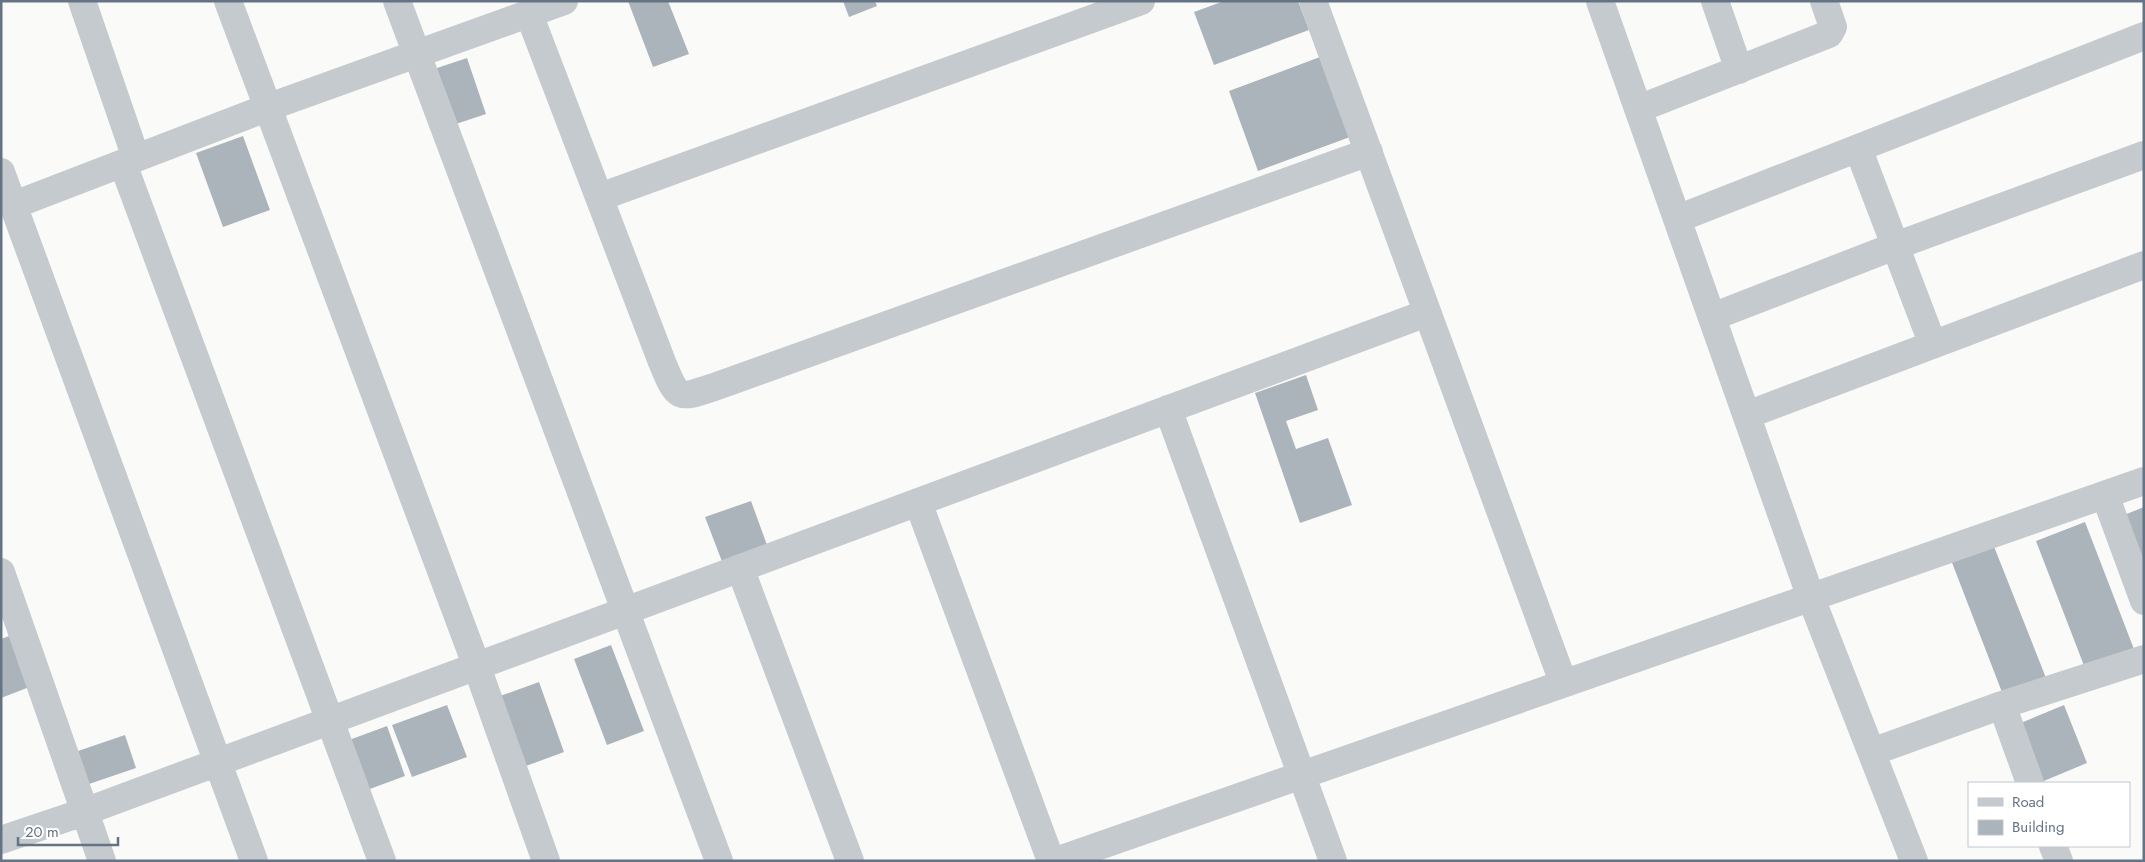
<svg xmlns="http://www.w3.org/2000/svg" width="2145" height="862" font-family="Jost,sans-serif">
	<rect width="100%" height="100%" fill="#fafaf8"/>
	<path fill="#acb4bb" d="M628,1H668L689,54L653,67Z
		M843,1H875L877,6L849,17Z
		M1224,1H1298L1309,30L1214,65L1194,12Z
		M1320,57L1350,137L1258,171L1229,91Z
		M467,58L486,114L447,127L428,71Z
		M243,136L270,210L223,227L196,153Z
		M1306,375L1318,410L1286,421L1296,449L1328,438L1352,505L1300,523L1255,393Z
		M751,501L771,556L726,572L705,517Z
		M2144,507V580L2119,517Z
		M2085,522L2137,657L2088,676L2036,541Z
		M1993,544L2048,683L2005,700L1951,560Z
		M12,635L32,686L1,698V639Z
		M611,645L644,731L607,745L574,659Z
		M539,682L564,752L526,766L500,696Z
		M447,705L467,757L412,777L392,725Z
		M2064,705L2087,763L2039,783L2016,725Z
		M387,726L405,776L359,793L341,743Z
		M125,735L136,768L89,784L78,751Z"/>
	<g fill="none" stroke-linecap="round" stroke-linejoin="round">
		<path stroke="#c5cace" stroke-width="28" d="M82,1L136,158
			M228,1L477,667L546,861
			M397,1L719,861
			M1313,1L1563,682
			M1600,1L1811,598L1914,861
			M1715,1L1739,70
			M529,14L662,362C678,401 678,399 717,386L1369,152
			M1638,109L1829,34L1833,27L1824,1
			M1858,148L1933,345
			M123,164L382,861
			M1,172L254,861
			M600,197L1141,1
			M14,205L269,107L564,1
			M1677,219L2144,36
			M1712,317L1895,246L2144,155
			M1168,409L1333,861
			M1747,415L2144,265
			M2105,495L2144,601
			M918,502L1051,861
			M740,568L850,861
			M1,572L102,861
			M2002,705L2030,783
			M1872,752L2002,705L2144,659
			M1,840L84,812L1427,313
			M2053,846L2059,861
			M1056,861L2144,481"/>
	</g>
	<rect width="2145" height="862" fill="none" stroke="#647484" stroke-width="5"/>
	<rect x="1968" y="782" width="162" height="65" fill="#ffffff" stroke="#c1c7ce"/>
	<rect x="1978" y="798" width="25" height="8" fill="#c5cace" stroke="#c1c7ce"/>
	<text x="2012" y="807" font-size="15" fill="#647484">Road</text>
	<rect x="1978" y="820" width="25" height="15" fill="#acb4bb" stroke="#c1c7ce"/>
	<text x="2012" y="832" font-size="15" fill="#647484">Building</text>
	<path d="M18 837v8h100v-8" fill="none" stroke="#647484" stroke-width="2.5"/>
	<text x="25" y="837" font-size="15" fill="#647484" stroke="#ffffff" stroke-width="4" paint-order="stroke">20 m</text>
</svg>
